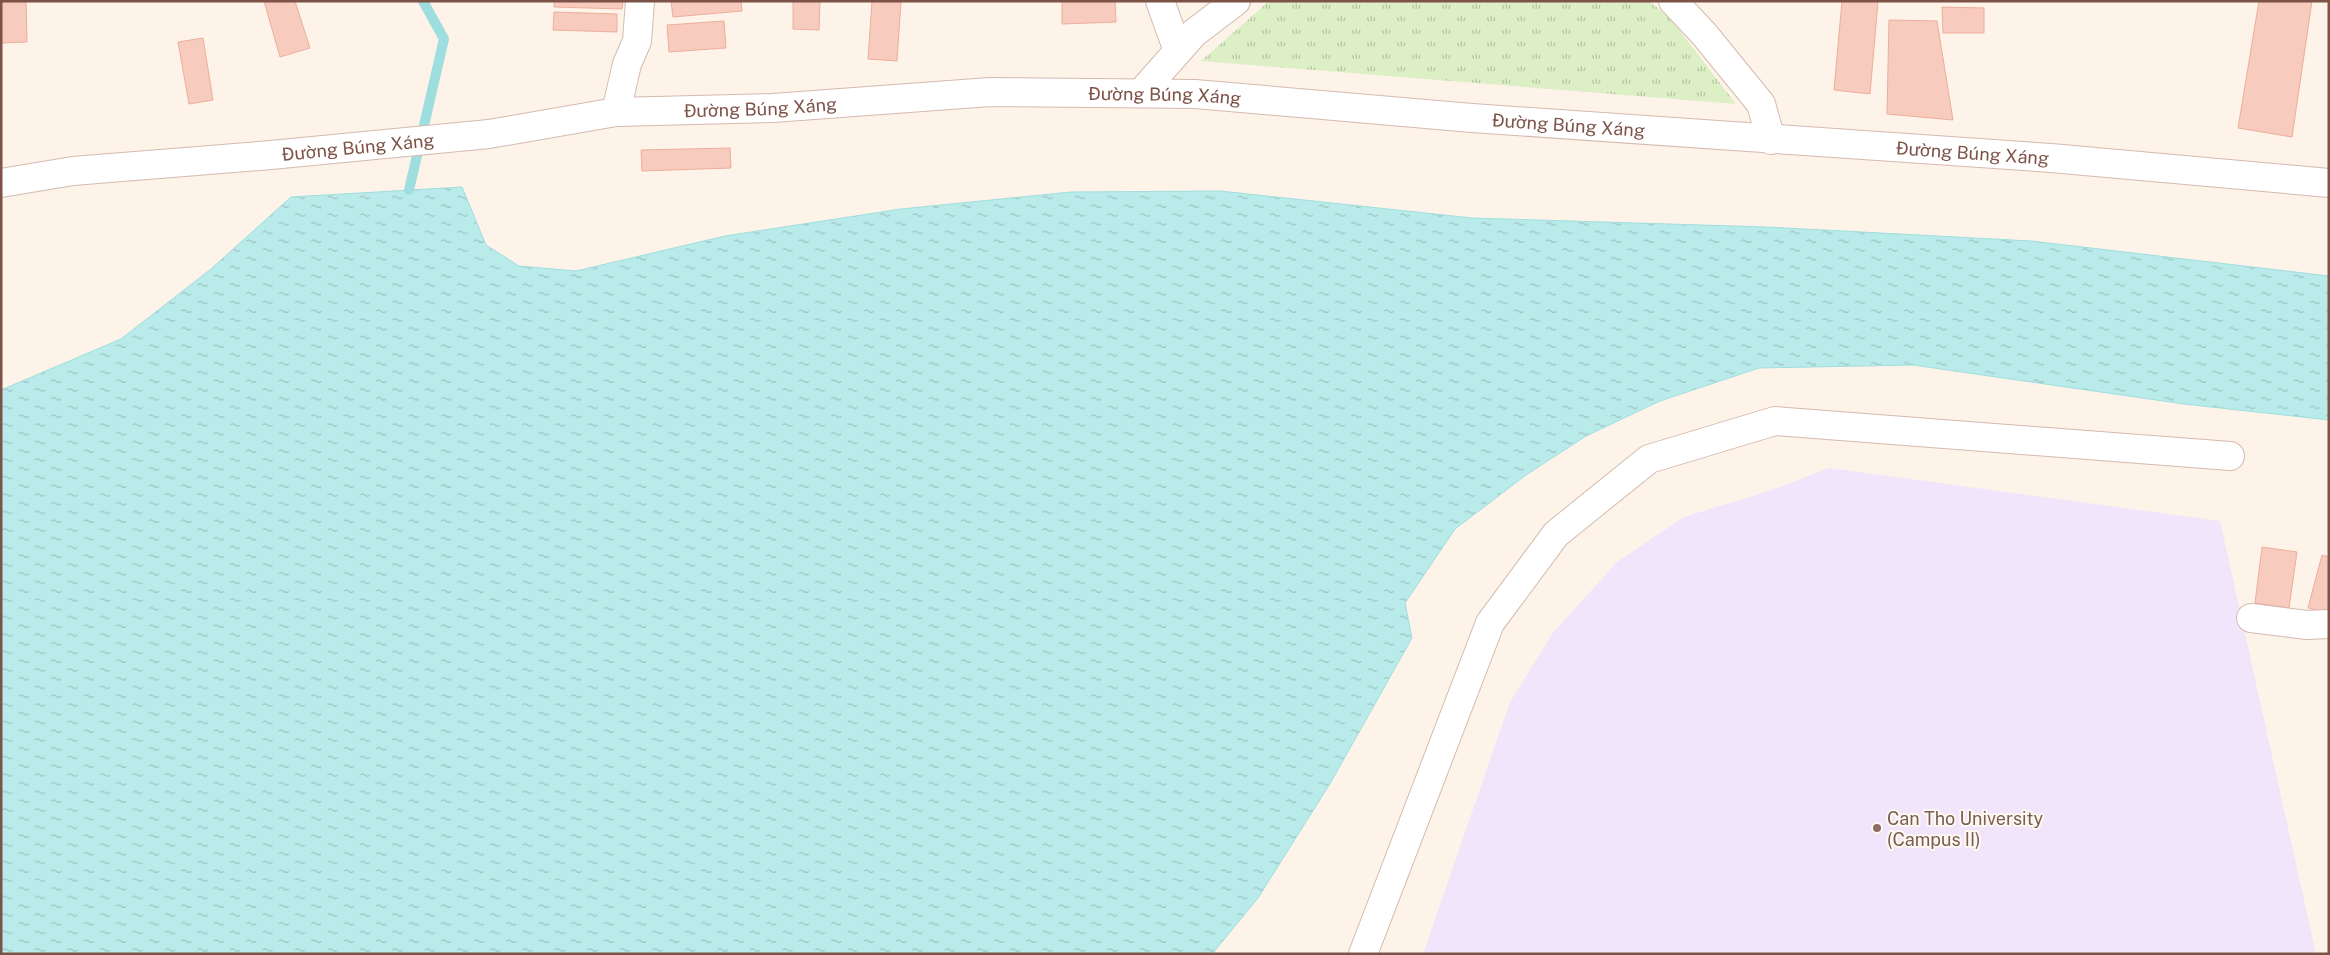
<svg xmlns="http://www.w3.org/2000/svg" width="2330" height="955" font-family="'Public Sans',sans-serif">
	<defs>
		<pattern id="park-tufts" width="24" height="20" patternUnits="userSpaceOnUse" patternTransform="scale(1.25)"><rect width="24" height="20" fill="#dcefc5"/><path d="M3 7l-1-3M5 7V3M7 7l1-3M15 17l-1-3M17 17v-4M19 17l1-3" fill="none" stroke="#b8c4a2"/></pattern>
		<pattern id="water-ripples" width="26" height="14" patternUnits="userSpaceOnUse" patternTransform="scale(1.25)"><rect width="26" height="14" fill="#baebeb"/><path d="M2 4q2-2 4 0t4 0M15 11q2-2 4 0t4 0" fill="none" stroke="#9cc1c0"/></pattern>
	</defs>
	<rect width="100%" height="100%" fill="#fef3e9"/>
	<path fill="#f0e5fb" d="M1829,468L2220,521L2316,954H1423L1510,702L1553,633L1617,562L1684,517L1772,490Z"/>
	<path fill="url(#park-tufts)" d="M1269,1H1649L1670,18L1736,104L1201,61Z"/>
	<path fill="url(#water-ripples)" stroke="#9fdede" d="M462,187L486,245L519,266L576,271L725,236L901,209L1071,192L1220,191L1472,218L1767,227L2031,241L2329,276V420L2184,404L1913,365L1759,368L1660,401L1586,436L1526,475L1455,529L1405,603L1412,638L1331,782L1258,898L1212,954H1V390L121,339L211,269L291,197Z"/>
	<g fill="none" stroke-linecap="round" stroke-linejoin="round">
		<path stroke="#9fdede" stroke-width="10" d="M409,190L444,39L423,1"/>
	</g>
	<path fill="#f7cbbd" stroke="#ecae9c" d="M1,1H26L27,42L1,43Z
		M264,1H295L310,48L280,57Z
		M554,1H623L622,9L554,7Z
		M671,1H741L742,11L673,17Z
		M793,1H820L819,30L793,29Z
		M872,1H901L897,61L868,59Z
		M1062,1H1115L1116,22L1062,24Z
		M1842,1H1878L1870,94L1834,90Z
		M2259,1H2312L2292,137L2238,128Z
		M1942,7L1984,8V33H1943Z
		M554,12L617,14V32L553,30Z
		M1889,20L1937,21L1953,120L1887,114Z
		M724,21L726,48L669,52L667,25Z
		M203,38L213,100L189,104L178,42Z
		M730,148L731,168L642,171L641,150Z
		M2262,547L2297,552L2289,608L2255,603Z
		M2322,555L2329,557V613L2308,608Z"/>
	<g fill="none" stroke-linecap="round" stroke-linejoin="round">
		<defs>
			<g id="minor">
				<path d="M1160,1L1178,51"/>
				<path d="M1673,1L1704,34L1761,104L1771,140"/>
				<path d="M1141,93L1194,33L1236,1"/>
				<path d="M616,112L627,64L637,41L640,1"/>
				<path id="s1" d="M1,183L73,171L271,155L489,134L616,112L773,108L990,92L1195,94L1472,118L2051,158L2329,183"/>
				<path d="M2251,618L2307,625L2329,624"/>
				<path d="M1363,954L1490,623L1556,534L1649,459L1775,421L2230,456"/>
			</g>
		</defs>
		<use href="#minor" stroke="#d5baaf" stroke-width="30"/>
		<use href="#minor" stroke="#fff" stroke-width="28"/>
	</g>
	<circle fill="#8d6e63" stroke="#fff8f1" stroke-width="2" cx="1877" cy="828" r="5"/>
	<g text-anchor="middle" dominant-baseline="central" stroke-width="4" stroke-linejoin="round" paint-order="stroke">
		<g font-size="18" fill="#7d5348" stroke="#fff8f1">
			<text stroke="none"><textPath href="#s1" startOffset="1169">Đường Búng Xáng</textPath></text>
			<text stroke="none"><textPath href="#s1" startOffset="764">Đường Búng Xáng</textPath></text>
			<text stroke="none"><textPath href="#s1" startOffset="1574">Đường Búng Xáng</textPath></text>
			<text stroke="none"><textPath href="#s1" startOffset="359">Đường Búng Xáng</textPath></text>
			<text stroke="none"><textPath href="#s1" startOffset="1979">Đường Búng Xáng</textPath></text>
		</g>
		<g font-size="18" fill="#785e54" stroke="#fff8f1" text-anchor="start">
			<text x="1887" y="818">Can Tho University<tspan x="1887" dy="21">(Campus II)</tspan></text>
		</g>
	</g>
	<rect width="2330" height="955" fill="none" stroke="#7d5348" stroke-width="5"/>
</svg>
